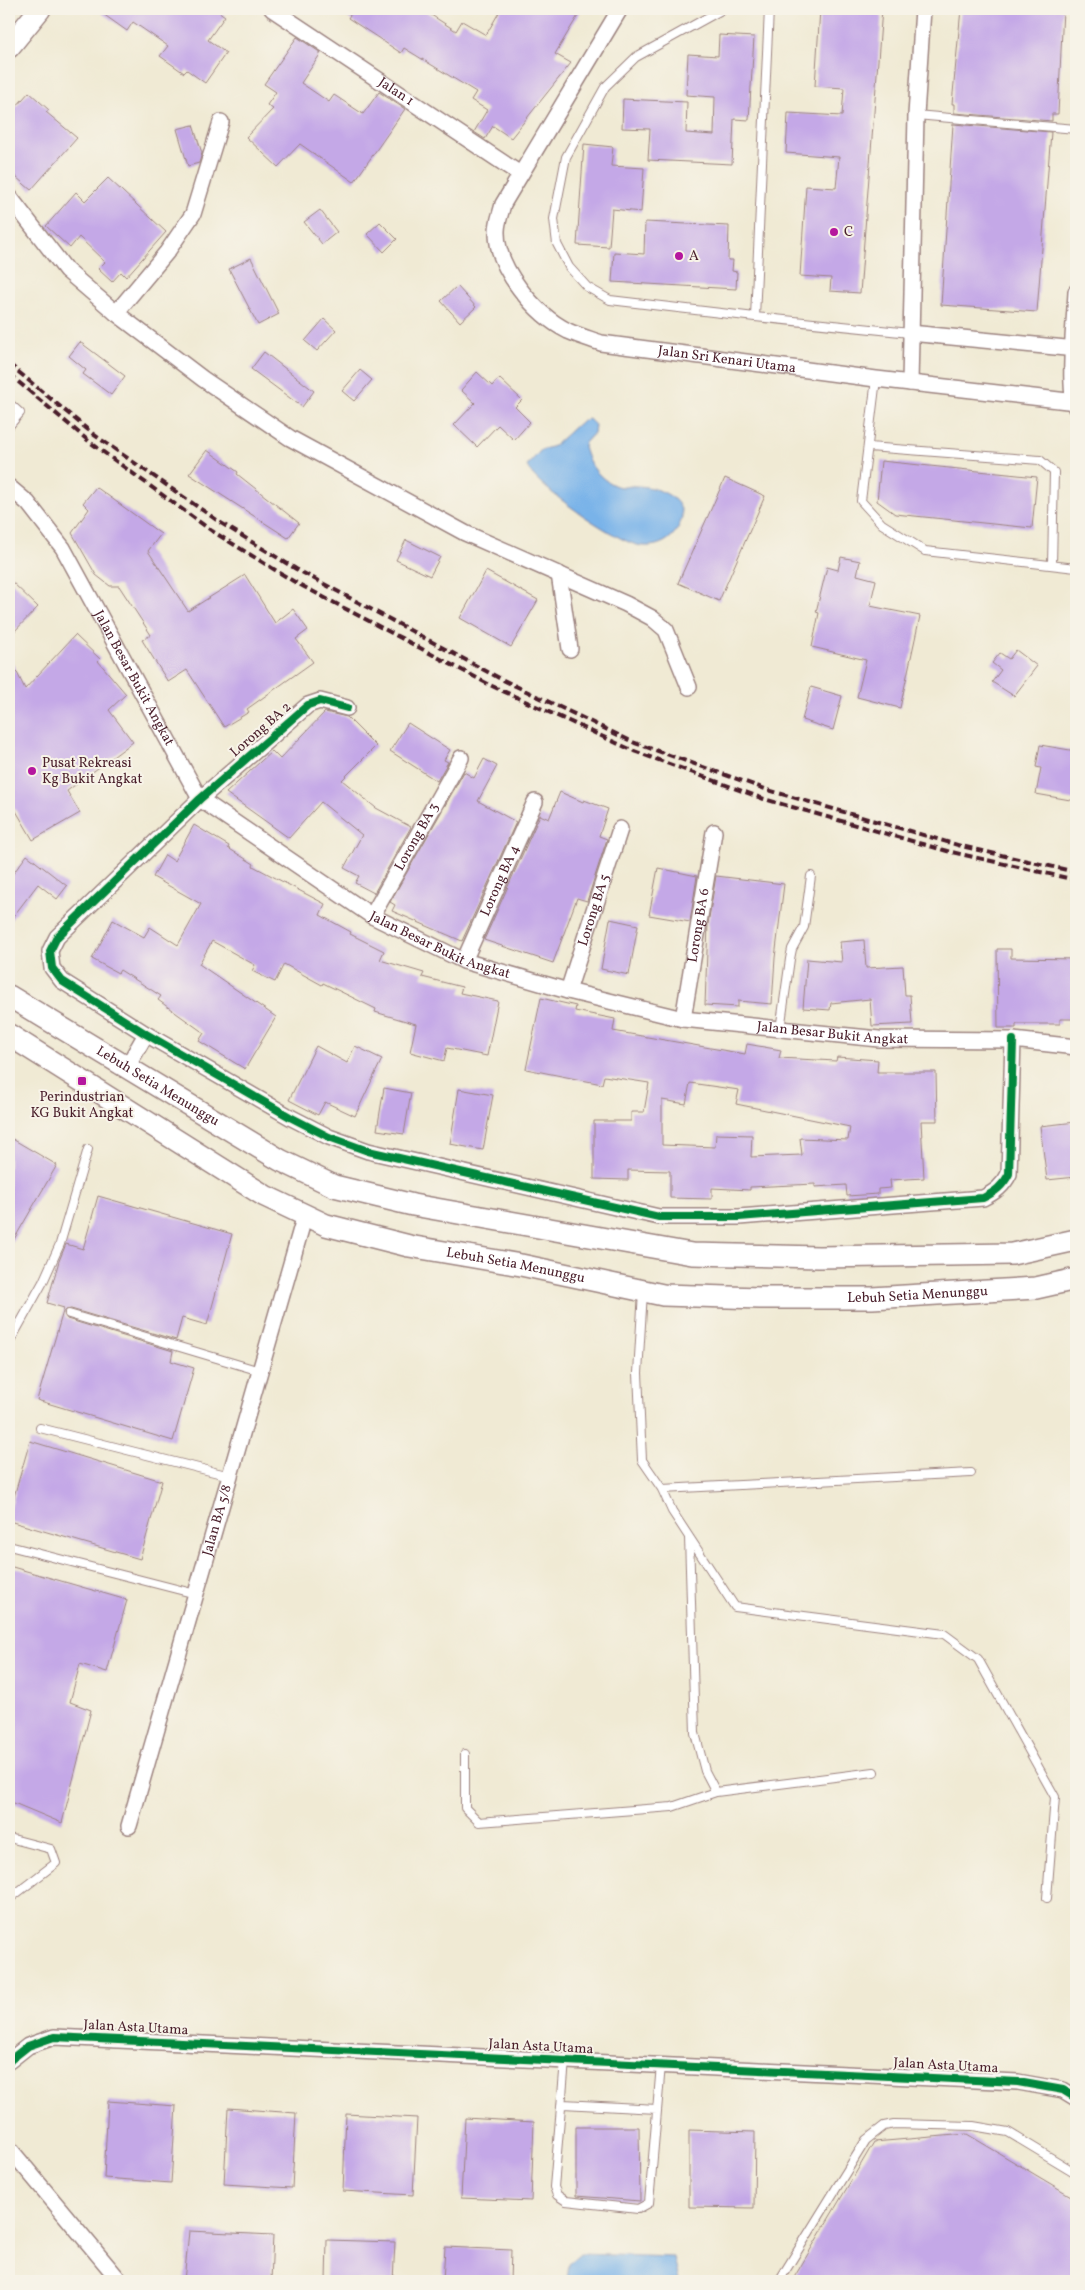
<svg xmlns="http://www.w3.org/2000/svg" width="1085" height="2290" font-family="Vollkorn,serif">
	<rect width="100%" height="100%" fill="#f7f3e8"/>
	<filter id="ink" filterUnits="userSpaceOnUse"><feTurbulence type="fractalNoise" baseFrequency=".02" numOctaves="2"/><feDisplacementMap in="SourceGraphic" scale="10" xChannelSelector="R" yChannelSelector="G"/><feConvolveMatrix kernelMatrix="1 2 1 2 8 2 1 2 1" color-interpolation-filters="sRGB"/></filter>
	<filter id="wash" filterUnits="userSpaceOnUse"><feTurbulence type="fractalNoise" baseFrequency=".0096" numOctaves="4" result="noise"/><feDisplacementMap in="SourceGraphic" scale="20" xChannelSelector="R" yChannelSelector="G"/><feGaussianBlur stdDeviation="1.12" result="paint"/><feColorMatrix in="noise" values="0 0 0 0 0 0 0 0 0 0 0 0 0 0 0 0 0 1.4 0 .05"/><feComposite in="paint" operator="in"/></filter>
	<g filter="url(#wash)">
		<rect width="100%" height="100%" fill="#f0ead4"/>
		<path fill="#79b3e9" stroke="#62698a" d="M589,419L595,425L594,433L584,444C585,461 602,484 621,487C626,488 631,485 636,486C653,486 682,495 682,516C681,523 677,531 672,536C663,545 650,548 637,545C615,540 535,486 527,466L541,450L554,446L580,422Z
			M580,2254L674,2257L679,2281H567L569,2264Z"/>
		<g id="blocks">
			<path fill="#c4a8e7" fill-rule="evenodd" d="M96,9H215L225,16L208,40L226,53L205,83L187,70L184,73L160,56L168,46L133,22L127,31Z
				M354,9H422L456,31L462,21L486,35L501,9H582L555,54L571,63L511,138L493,126L485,139L474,132L487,110L471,100L476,92L404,48L401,53L348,18Z
				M820,9H882L860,293L830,291L831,278L800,276L806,186L836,188L839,157L786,153L788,113L842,116L844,88L815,86Z
				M961,9H1063L1058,114H1052V121L954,113V104H952Z
				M719,35L754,37L749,120L734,119L732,164L648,160L650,129L622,128L623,99L687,102L686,133L714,135L715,97L686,95L688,54L718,56Z
				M297,37L321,53L301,83L329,102L334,95L363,114L379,92L405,109L354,182L300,144L278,167L246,137L273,109L267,105L276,92L264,84Z
				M29,92L49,110L46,112L77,138L31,190L9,171V115Z
				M953,124L1051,132L1037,312L941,305Z
				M193,125L202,153L199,163L188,166L177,129Z
				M584,144L613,147L611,166L644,168L641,212L612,209L609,247L577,245Z
				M108,178L166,232L126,277L121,272L112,282L98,269L105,262L79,237L70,248L46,226L76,192L85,201Z
				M320,210L337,232L322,244L304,222Z
				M380,222L397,239L384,252L367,234Z
				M645,222L729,226L728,260H733L732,271L737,272L736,289L612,282L614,252L644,254Z
				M251,258L279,314L258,325L229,269Z
				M457,286L476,307L460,322L441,301Z
				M324,319L336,330L317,351L305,341Z
				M80,342L125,376L111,395L83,374L86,370L69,356Z
				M264,352L314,391L302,407L251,369Z
				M360,370L372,380L354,401L342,391Z
				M477,372L492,386L499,378L522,400L515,407L530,422L514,440L498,425L477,447L454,425L475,403L461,390Z
				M207,450L238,472L237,474L299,523L288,538L189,474Z
				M881,461L1037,477L1032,528L895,514L877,501Z
				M725,478L765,496L719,601L678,583Z
				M96,487L161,534L148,551L188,611L245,575L275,623L293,609L308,630L296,639L313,662L247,709L249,712L224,727L187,670L168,682L142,640L151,635L119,586H110L96,575L72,533L89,509L83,503Z
				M406,540L440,557L430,576L396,560Z
				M841,557L860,561L857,575L876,580L870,606L920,616L900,708L857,697L866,660L812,647L819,613L816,612L827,567L838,570Z
				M486,571L538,600L511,647L460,618Z
				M9,579L38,607L9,637Z
				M75,635L100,659L98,661L126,694L109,710L133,742L67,791L80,813L33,840L9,799V656L25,689Z
				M1016,650L1037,666L1014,696L992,682L1001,670L992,663L1000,653L1009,659Z
				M811,687L842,696L833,730L802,720Z
				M325,712L347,717L376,746L342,780L376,808L411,827L374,893L355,883L359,876L344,868L362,835L321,802L289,838L226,793L272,751L280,759Z
				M408,723L450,750L444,760L448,762L437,781L390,751Z
				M1040,745L1076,751V801L1036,794L1041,768L1036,767Z
				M484,759L497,766L478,801L516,822L462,941L392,911L395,905L390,902L464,772L474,778Z
				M560,792L583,802L584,800L608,809L599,836L607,839L587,901L577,898L553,963L484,940L540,815L549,819Z
				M194,825L229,846L228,848L254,864L253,866L325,904L320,915L351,932L350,934L384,951L380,960L424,973L422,977L462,987L460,993L498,1001L487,1056L447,1048L444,1061L410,1052L416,1024L375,1012L376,1009L323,983L322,985L284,964L275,982L252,971L255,965L212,941L199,964L276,1017L245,1069L199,1041L204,1033L158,1000L161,996L120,970L118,973L92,959L113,920L144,937L150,927L178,945L201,904L153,877L165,855L174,861Z
				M27,855L67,886L57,899L38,884L9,922V879Z
				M658,868L697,876L690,922L649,915Z
				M716,876L784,884L775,958L772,1004L738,1001V1007L705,1005L708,924Z
				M610,919L638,925L629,975L601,969Z
				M864,940L866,968L903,966L905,995H910L912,1024L872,1026L870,999L831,1003L830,1010L803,1008L807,959L842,962L840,942Z
				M997,949H1011V958L1076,959V1019H1060V1024H1016V1028H998Z
				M541,998L576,1006L575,1011L615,1019L613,1031L745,1054L747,1044L781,1050L779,1058L836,1061L837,1057L878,1060L877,1072H936L937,1121H921L924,1178L890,1180L891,1188L878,1189V1194L847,1196L846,1185L815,1187V1184L750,1187V1190L712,1188V1199L670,1198V1171L628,1170V1180L594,1179V1121H631V1112H644L649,1083L604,1076L602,1084L526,1069ZM690,1083L739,1090L736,1104L850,1127L848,1140L800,1138L802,1155L751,1157L752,1135L716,1134L715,1147L662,1145V1100L686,1104Z
				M316,1046L347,1063L355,1046L382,1059L355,1116L325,1102L318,1115L289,1100Z
				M384,1088L411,1093L404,1134L377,1130Z
				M459,1089L493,1095L483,1150L450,1144Z
				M1076,1122V1177L1047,1180L1040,1126Z
				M9,1137L57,1165L9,1248Z
				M98,1196L232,1234L207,1325L182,1318L176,1340L71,1309L66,1310L64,1313L67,1319L173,1351L171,1361L194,1368L173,1441L37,1400L64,1308L47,1303L59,1261L66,1244L83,1249Z
				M30,1441L162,1481L140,1559L9,1521V1514Z
				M9,1566L127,1600L107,1672L80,1664L70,1702L91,1710L62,1823L9,1801Z
				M108,2101L176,2106L171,2183L104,2178Z
				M228,2108L296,2113L292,2188L224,2184Z
				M346,2114L417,2118L413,2195L343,2191Z
				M465,2118L534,2122L531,2201L461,2198Z
				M576,2127H639L640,2201L576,2196Z
				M689,2130L755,2132L754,2208L689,2207Z
				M967,2134L1076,2199V2281H792L874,2142Z
				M189,2231L273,2235L271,2281H184Z
				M327,2240L395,2242L393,2281H326Z
				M445,2247L511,2250L510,2281H443Z"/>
		</g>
	</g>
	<g filter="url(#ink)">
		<use href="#blocks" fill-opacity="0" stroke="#9d8480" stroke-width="1"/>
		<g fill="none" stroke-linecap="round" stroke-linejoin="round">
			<defs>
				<path id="lane" d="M723,9L636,57L605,87L566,157L554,219L557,244L569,267L587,287L610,300L755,317
					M769,9L755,317L910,333
					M916,115L1076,129
					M876,379L861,501L882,524L925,551L1076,568
					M9,403L20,413L9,426
					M869,447L1040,460L1054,472L1052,565
					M780,1030L790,959L792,949L804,927L811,876
					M643,1292L638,1373L642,1460L662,1489L672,1511L735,1607L944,1634L978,1659L1055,1797L1047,1898
					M69,1314L260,1371
					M9,1343L43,1282L60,1244L88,1149
					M40,1428L230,1476
					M662,1489L971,1473
					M689,1537L695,1733L705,1771L716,1792L874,1772
					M9,1546L196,1594
					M465,1754V1808L479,1822L672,1807L716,1792
					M9,1838L51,1849L56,1863L9,1899
					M565,2061L554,2187L557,2195L566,2201L638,2209L649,2203L661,2065
					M563,2104L657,2109
					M779,2281L866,2140L884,2126L894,2124L973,2126L1008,2132L1076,2173"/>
				<g id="street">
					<path id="s1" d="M272,9L520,174"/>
					<path id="s2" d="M620,9L503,204C501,213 497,222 497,231C496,269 536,315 568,331C579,336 590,339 601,343L876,379L1076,402"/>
					<path d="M9,196L66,270L116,313L203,379L290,438L465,533L626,604L652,618L666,630L689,687"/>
					<path d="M1076,292C1075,315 1067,391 1076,408"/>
					<path d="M116,313L167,252L193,214L221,122"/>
					<path d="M910,333L1076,349"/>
					<path d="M910,383L916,115L923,9"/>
					<path id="s3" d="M9,487L28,503L63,548L200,799L372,916L464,961L568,991L683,1019L879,1039L1013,1040L1076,1047"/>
					<path d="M559,574L570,649"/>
					<path d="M347,708L320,701L308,705L200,799L57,937L50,951L52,968L62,981L146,1034L290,1117L329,1137L368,1151L659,1217H739L983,1198C995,1192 1003,1186 1009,1174L1013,1040"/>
					<path id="s4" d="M372,916L461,758"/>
					<path id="s5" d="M464,961L535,802"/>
					<path id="s6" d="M568,991L620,829"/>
					<path id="s7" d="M683,1019L714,832"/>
					<path d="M127,1067L146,1034"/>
					<path id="s8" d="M129,1826L305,1215"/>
					<path d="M9,2061L28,2046L54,2037L1018,2082L1063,2090L1076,2098"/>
					<path d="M9,2148L120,2281"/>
				</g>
				<g id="secondary">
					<path d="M9,47L40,9"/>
					<path id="s9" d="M9,996L280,1160L334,1186L413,1205L692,1254L819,1257L1012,1254L1076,1240"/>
					<path id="s10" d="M9,1035L265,1196L326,1225L409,1246L521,1265L663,1295L760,1298H872L1036,1288L1076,1279"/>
				</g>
			</defs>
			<use href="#lane" stroke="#9d8480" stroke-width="10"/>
			<use href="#street" stroke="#9d8480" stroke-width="18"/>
			<use href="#secondary" stroke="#9d8480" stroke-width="24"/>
			<use href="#lane" stroke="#fff" stroke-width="8"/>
			<use href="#street" stroke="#fff" stroke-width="15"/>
			<use href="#secondary" stroke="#fff" stroke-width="21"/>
			<path stroke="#4a1f2b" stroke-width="4" stroke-dasharray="8 4" stroke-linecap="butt" d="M9,364L93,434L221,523L296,569L501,679L635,743L768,790L961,846L1076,872
				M9,374L91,443L212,531L293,581L492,686L634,751L764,799L947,851L1076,880"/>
			<defs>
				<path id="cycleway" d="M347,708L320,701L308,705L200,799L57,937L50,951L52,968L62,981L146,1034L290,1117L329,1137L368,1151L659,1217H739L983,1198C995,1192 1003,1186 1009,1174L1013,1040
					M9,2061L28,2046L54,2037L1018,2082L1063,2090L1076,2098"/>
			</defs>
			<use href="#cycleway" stroke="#f7f3e8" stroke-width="11"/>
			<use href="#cycleway" stroke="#00873e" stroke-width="8"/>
		</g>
	</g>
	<g fill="#b5179e" stroke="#f7f3e8" stroke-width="2">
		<circle cx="834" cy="232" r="5"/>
		<circle cx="679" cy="256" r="5"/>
		<circle cx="32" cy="771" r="5"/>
		<rect x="77" y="1076" width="10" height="10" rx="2.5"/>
	</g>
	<g text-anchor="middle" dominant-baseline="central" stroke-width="4" stroke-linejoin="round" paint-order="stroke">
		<g font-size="14" fill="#4a1f2b" stroke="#f7f3e8">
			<text stroke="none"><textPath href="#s1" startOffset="149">Jalan 1</textPath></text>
			<text stroke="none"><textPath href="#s2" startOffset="545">Jalan Sri Kenari Utama</textPath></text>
			<text stroke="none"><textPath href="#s3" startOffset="230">Jalan Besar Bukit Angkat</textPath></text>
			<text transform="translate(261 730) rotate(-41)">Lorong BA 2</text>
			<text stroke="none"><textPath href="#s4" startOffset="91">Lorong BA 3</textPath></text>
			<text stroke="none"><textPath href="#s5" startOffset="88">Lorong BA 4</textPath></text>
			<text stroke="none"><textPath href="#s6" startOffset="85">Lorong BA 5</textPath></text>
			<text stroke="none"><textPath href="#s7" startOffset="95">Lorong BA 6</textPath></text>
			<text stroke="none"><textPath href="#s3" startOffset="650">Jalan Besar Bukit Angkat</textPath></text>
			<text stroke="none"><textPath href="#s3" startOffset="1055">Jalan Besar Bukit Angkat</textPath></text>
			<text stroke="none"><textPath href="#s9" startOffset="174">Lebuh Setia Menunggu</textPath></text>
			<text stroke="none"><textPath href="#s10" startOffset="564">Lebuh Setia Menunggu</textPath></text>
			<text stroke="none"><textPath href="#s10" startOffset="969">Lebuh Setia Menunggu</textPath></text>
			<text stroke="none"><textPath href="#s8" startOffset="318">Jalan BA 5/8</textPath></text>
			<text transform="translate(136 2028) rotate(3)">Jalan Asta Utama</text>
			<text transform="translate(541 2047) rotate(3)">Jalan Asta Utama</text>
			<text transform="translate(946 2066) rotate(3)">Jalan Asta Utama</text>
		</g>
		<g font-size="14" fill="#4a1f2b" stroke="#f7f3e8" text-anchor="start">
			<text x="844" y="232">C</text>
			<text x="689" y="256">A</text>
			<text x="42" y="763">Pusat Rekreasi<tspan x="42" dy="16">Kg Bukit Angkat</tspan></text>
			<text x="82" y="1097" text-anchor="middle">Perindustrian<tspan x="82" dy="16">KG Bukit Angkat</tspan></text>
		</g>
	</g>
	<rect width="1085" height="2290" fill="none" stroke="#f7f3e8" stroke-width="30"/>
</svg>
